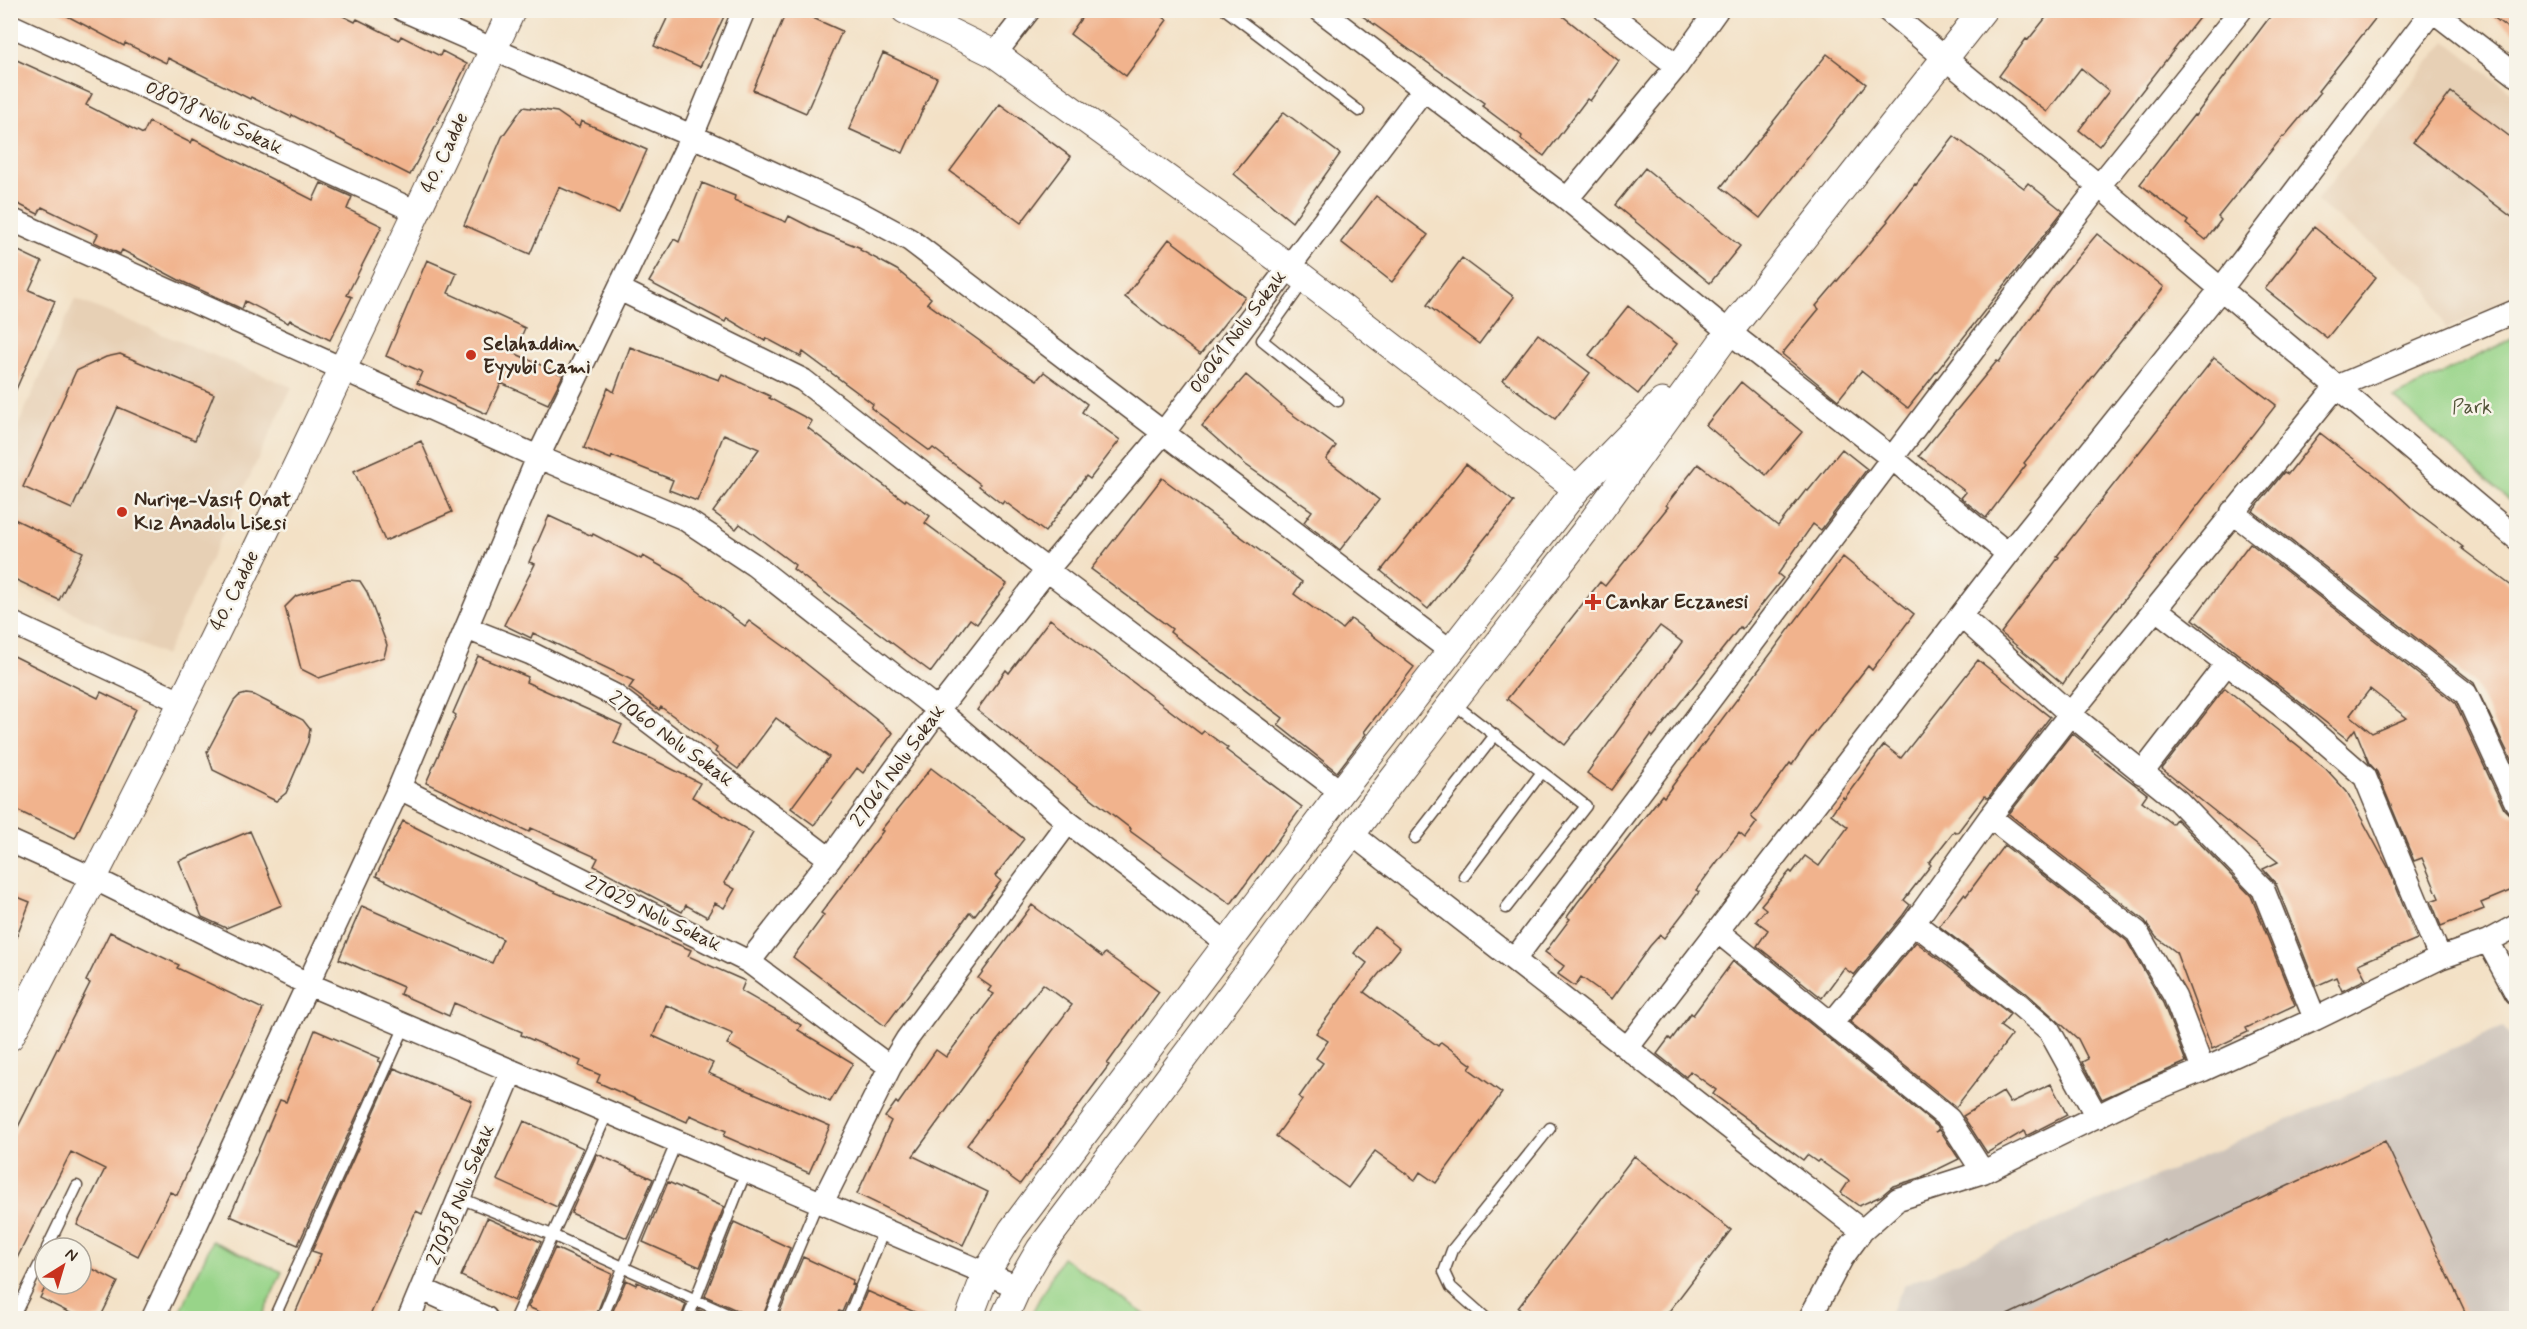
<svg xmlns="http://www.w3.org/2000/svg" width="2527" height="1329" font-family="Mynerve,sans-serif">
	<rect width="100%" height="100%" fill="#f7f3e8"/>
	<filter id="ink" filterUnits="userSpaceOnUse"><feTurbulence type="fractalNoise" baseFrequency=".0167" numOctaves="2"/><feDisplacementMap in="SourceGraphic" scale="12" xChannelSelector="R" yChannelSelector="G"/><feConvolveMatrix kernelMatrix="1 2 1 2 8 2 1 2 1" color-interpolation-filters="sRGB"/></filter>
	<filter id="wash" filterUnits="userSpaceOnUse"><feTurbulence type="fractalNoise" baseFrequency=".008" numOctaves="4" result="noise"/><feDisplacementMap in="SourceGraphic" scale="24" xChannelSelector="R" yChannelSelector="G"/><feGaussianBlur stdDeviation="1.35" result="paint"/><feColorMatrix in="noise" values="0 0 0 0 0 0 0 0 0 0 0 0 0 0 0 0 0 1.4 0 .05"/><feComposite in="paint" operator="in"/></filter>
	<g filter="url(#wash)">
		<rect width="100%" height="100%" fill="#f3e1c6"/>
		<path fill="#e7d0b5" d="M2446,41L2516,96V297L2446,329L2428,288L2316,201Z
			M75,299L292,387L165,656L11,583V441Z"/>
		<path fill="#ccc2b9" d="M2503,1027L2516,1043V1318H1887L1905,1285Z"/>
		<path fill="#98d489" stroke="#6a7f54" stroke-width="1.5" d="M2516,337V506L2394,397Z
			M212,1241L282,1272L261,1318H178Z
			M1062,1257L1150,1318H1029Z"/>
		<g id="blocks">
			<path fill="#f1b38d" fill-rule="evenodd" d="M56,10H331L355,22L357,19L399,40L401,36L440,56L442,51L467,64L410,175L292,115L291,117L251,97L250,99L168,58L166,63L125,43L124,46Z
				M671,10H727L700,67L654,46Z
				M787,10H795L842,31L806,113L753,90Z
				M1087,10H1154L1167,20L1126,76L1070,34Z
				M1354,10H1555L1619,61L1590,101L1587,99L1544,156L1521,139L1522,136L1482,106L1484,103Z
				M2052,10H2205L2099,146L2079,130L2109,91L2081,68L2047,112L1999,76L2026,39L2028,40Z
				M2275,10H2382L2318,91L2320,93L2304,113L2284,137L2283,136L2218,217L2221,220L2206,240L2186,224L2188,221L2140,184L2194,115L2195,116Z
				M2484,10H2517V35Z
				M883,53L937,78L903,153L849,129Z
				M1827,54L1866,84L1760,218L1721,187Z
				M10,57L92,94L86,105L143,134L149,122L191,143L193,139L313,200L321,183L352,197L347,209L382,226L347,295L352,297L330,340L290,320L288,323L245,301L242,309L179,280L122,250L120,254L94,242L98,234L42,207L38,214L10,200Z
				M2451,92L2517,142V221L2413,142Z
				M1000,104L1071,157L1021,223L950,171Z
				M523,107L557,112L579,127L581,121L647,150L619,213L559,187L530,254L464,225L502,137Z
				M1284,112L1340,154L1292,222L1234,174Z
				M1954,136L2024,188L2028,183L2063,211L1908,408L1861,371L1838,400L1782,354L1819,309L1816,306L1888,221L1887,220L1915,184L1916,185Z
				M1645,168L1740,246L1710,283L1615,205Z
				M702,183L735,196L734,200L786,222L789,216L818,231L861,248L860,250L897,270L931,298L927,303L1016,367L1037,380L1044,372L1087,404L1082,412L1120,440L1090,479L1086,476L1045,532L1004,501L1002,504L979,486L980,484L933,448L930,451L871,408L873,404L803,352L801,357L766,338L765,341L727,318L725,322L649,282L674,239L679,242Z
				M1376,196L1428,235L1392,282L1341,242Z
				M2314,227L2376,277L2327,338L2265,289Z
				M2097,234L2164,287L2024,463L2026,465L1986,518L1961,498L1966,492L1919,456L1997,361L1999,362L2056,283Z
				M1169,239L1245,297L1200,355L1125,297Z
				M10,247L42,262L29,290L55,301L10,403Z
				M1462,258L1514,297L1479,344L1427,305Z
				M427,260L457,273L448,293L525,328L514,353L563,375L548,404L501,383L487,414L417,383L422,372L386,356Z
				M1628,306L1677,344L1638,394L1589,355Z
				M1538,334L1590,373L1555,419L1503,380Z
				M630,347L719,380L722,374L770,396L769,398L812,421L808,428L905,501L906,499L930,516L925,523L1007,584L977,624L970,619L931,672L793,569L795,565L740,524L736,529L713,512L759,449L724,434L697,501L669,490L673,480L612,456L611,459L584,448L608,388L614,392Z
				M120,354L214,394L195,440L118,407L72,509L23,487L76,371L106,357Z
				M2214,358L2276,405L2095,637L2063,684L2001,633L2059,557L2057,556Z
				M1246,375L1289,412L1336,446L1326,459L1379,500L1340,550L1304,522L1312,511L1246,465L1202,426Z
				M1741,382L1802,432L1766,475L1706,425Z
				M2320,433L2385,483L2413,509L2463,547L2461,548L2517,590V772L2474,683L2253,511L2284,472L2288,474Z
				M421,441L452,512L385,541L354,471Z
				M1842,449L1867,469L1821,530L1813,524L1778,574L1783,578L1742,629L1740,627L1653,737L1651,735L1611,790L1587,773L1682,642L1660,626L1565,745L1507,699L1600,582L1605,586L1668,507L1666,505L1698,464L1778,526L1806,490L1808,491Z
				M1466,464L1514,502L1428,609L1381,571Z
				M1162,478L1302,582L1294,594L1342,629L1351,619L1414,667L1364,732L1366,734L1337,772L1278,725L1283,718L1170,632L1172,629L1091,569Z
				M549,516L592,536L593,534L641,559L643,556L684,579L683,580L745,626L749,621L789,650L893,733L863,773L857,768L814,825L791,808L829,757L776,718L738,769L715,752L717,748L661,707L659,710L629,688L634,681L533,633L531,638L504,625L535,564L529,562Z
				M10,517L83,552L59,600L10,577Z
				M2250,543L2455,703L2504,809L2509,814L2517,816V888L2481,903L2484,909L2441,926L2431,901L2439,898L2422,858L2414,861L2377,772L2369,763L2355,729L2347,739L2193,619ZM2370,689L2407,718L2372,733L2350,715Z
				M1843,557L1914,614L1872,670L1868,666L1807,743L1792,765L1790,763L1751,817L1757,822L1745,838L1739,833L1732,842L1696,890L1699,892L1688,907L1664,938L1660,935L1650,946L1612,999L1581,977L1575,986L1558,974L1564,966L1545,952L1570,919L1567,917L1577,903L1662,795L1664,797Z
				M348,580L360,581L367,592L387,645L384,657L319,678L301,669L285,607L296,596Z
				M1050,619L1201,734L1204,731L1228,748L1226,750L1302,807L1231,904L1130,831L1131,829L977,710L1006,670L1009,673Z
				M10,654L98,698L101,692L136,709L75,838L10,807Z
				M478,656L528,677L526,682L622,725L614,743L652,759L700,783L692,797L753,833L724,883L735,889L724,908L715,903L707,917L686,905L682,912L594,866L598,858L531,828L529,832L426,783L456,715L453,713Z
				M1978,660L2050,717L1988,798L1985,796L1957,833L1954,831L1929,863L1931,865L1904,900L1910,905L1903,915L1854,975L1844,968L1822,998L1757,946L1768,930L1756,921L1766,909L1761,905L1790,871L1792,873L1805,856L1819,866L1848,827L1831,814L1843,797L1844,799L1884,745L1901,758Z
				M2225,688L2326,769L2347,792L2389,869L2417,939L2358,964L2366,979L2342,991L2336,977L2316,986L2276,884L2263,869L2278,862L2162,769Z
				M246,694L254,695L303,720L310,729L308,742L286,793L276,801L213,770L207,752L234,701L239,696Z
				M2072,733L2093,750L2092,751L2147,794L2142,801L2172,824L2176,819L2251,896L2295,1005L2246,1028L2248,1032L2212,1049L2176,952L2156,937L2145,921L2009,814Z
				M931,768L1024,839L995,876L1001,881L974,916L970,912L885,1026L793,957L824,915L821,913L883,831L881,830Z
				M403,821L456,848L545,888L691,950L688,956L745,981L741,991L801,1025L798,1030L853,1063L830,1102L727,1044L733,1034L666,1005L653,1036L713,1063L708,1073L830,1126L809,1173L724,1136L726,1131L690,1115L687,1122L597,1082L600,1075L579,1066L581,1061L521,1035L522,1032L454,1003L449,1016L400,994L403,987L339,959L362,906L492,963L503,939L376,876Z
				M250,831L282,905L226,928L202,917L179,861Z
				M2004,845L2127,941L2163,1003L2186,1062L2102,1099L2082,1062L2088,1059L2078,1039L2024,991L1939,926L1964,894L1966,896Z
				M10,894L30,902L12,949H10Z
				M1032,905L1102,957L1105,953L1159,992L1107,1064L1109,1065L1020,1184L967,1145L1072,1005L1043,984L996,1042L913,1156L988,1192L963,1245L857,1194L891,1121L885,1117L896,1102L898,1104L936,1050L946,1057L994,994L988,991L991,987L978,978Z
				M1375,927L1400,948L1364,992L1438,1046L1441,1042L1472,1065L1469,1069L1502,1093L1436,1183L1420,1172L1415,1180L1375,1151L1348,1188L1276,1136L1302,1100L1299,1097L1323,1063L1316,1058L1328,1041L1316,1033L1367,963L1354,953Z
				M110,932L179,965L177,968L263,1009L177,1195L170,1192L138,1256L77,1225L105,1169L71,1152L10,1272V1143L90,983L86,981Z
				M1916,942L2010,1014L2000,1026L2012,1035L1956,1107L1850,1022Z
				M1733,961L1939,1128L1936,1132L1940,1130L1959,1159L1920,1178L1893,1186L1881,1196L1859,1206L1841,1193L1849,1181L1819,1160L1817,1162L1807,1155L1803,1160L1713,1094L1716,1090L1690,1071L1686,1077L1657,1054L1669,1038L1671,1040L1691,1013L1693,1015Z
				M315,1030L380,1058L378,1061L381,1062L298,1245L230,1216L280,1100L286,1102Z
				M394,1068L472,1101L422,1214L416,1211L369,1318H293L321,1254L312,1251Z
				M2051,1084L2067,1115L2026,1136L2024,1131L1987,1153L1963,1116L2003,1092L2010,1103Z
				M524,1121L583,1148L557,1207L497,1180Z
				M2385,1141L2468,1318H2001L2165,1240L2167,1242Z
				M597,1154L653,1179L627,1238L571,1213Z
				M1634,1156L1731,1230L1664,1318H1531L1518,1308Z
				M668,1182L724,1207L700,1267L643,1242Z
				M487,1218L541,1242L514,1301L461,1276Z
				M734,1222L790,1248L762,1318H743L739,1311L705,1296Z
				M555,1248L612,1274L595,1318H554L528,1307Z
				M803,1257L853,1280L851,1284L854,1285L842,1312L839,1311L835,1318H777Z
				M81,1263L118,1282L100,1318H80L40,1298L47,1284H81Z
				M626,1280L636,1285L637,1282L686,1304L681,1318H610Z
				M867,1291L928,1318H856Z
				M699,1310L719,1318H696Z"/>
		</g>
	</g>
	<g filter="url(#ink)">
		<use href="#blocks" fill-opacity="0" stroke="#574537" stroke-width="1.5"/>
		<g fill="none" stroke-linecap="round" stroke-linejoin="round">
			<defs>
				<path id="service" d="M1226,10L1359,111
					M1305,280L1262,340L1338,401
					M1453,703L1586,806L1506,908
					M1415,838L1495,735
					M1464,876L1542,772
					M460,1198L552,1235L736,1318
					M47,1248L77,1186
					M13,1318L45,1253
					M274,1318L405,1026
					M515,1318L608,1112
					M602,1318L677,1141
					M688,1318L746,1171
					M769,1318L818,1201
					M848,1318L884,1230
					M1486,1318L1451,1287L1444,1272L1452,1250L1550,1128"/>
				<path id="minor" d="M403,10L692,136L858,212L910,240L1452,652
					M1320,10L1567,199L1729,332L1893,459L2008,554
					M1605,10L1677,66
					M1887,10L2099,186L2516,538
					M2433,11L2516,75
					M10,25L417,212
					M995,54L1029,10
					M1567,199L1677,66L1717,10
					M10,219L538,457L683,518L754,565L938,710L1068,822L1228,944
					M619,289L803,380L1047,570L1341,792
					M2232,512L2466,694L2516,803
					M2156,609L2294,715L2365,777L2440,958
					M1961,616L2070,714L2178,801L2263,889L2315,1019
					M10,622L181,702
					M466,628L530,653L614,695L830,859
					M2142,773L2227,663
					M399,788L749,962L890,1067
					M1990,817L2137,932L2175,997L2203,1070
					M1352,834L1862,1231
					M10,841L95,879L308,984L1018,1287
					M1914,923L2016,1002L2049,1030L2097,1117
					M1717,931L1949,1119L1983,1172
					M2488,941L2516,993
					M1514,960L1993,324L2099,186L2241,10
					M749,962L830,859L938,710L1047,570L1164,432L1423,90
					M1832,1023L1914,923L1990,817L2070,714L2336,387L2516,311
					M1628,1047L2008,554L2220,290L2433,10
					M822,1203L890,1067L907,1039L1068,822
					M422,1289L486,1318
					M153,1318L399,788L538,457L692,136L744,10
					M409,1318L512,1071
					M1810,1318L1842,1258L1862,1231L1898,1199L1983,1172L2134,1098L2203,1070L2315,1019L2440,958L2488,941L2516,926"/>
				<path id="tertiary" d="M905,10L995,54L1288,266L1577,489
					M10,1037C190,701 349,355 512,10
					M969,1318L986,1273L1012,1230L1341,792L1577,489L1662,402
					M1004,1318L1018,1287L1040,1249L1390,783L1586,530L1729,332L1983,10"/>
			</defs>
			<use href="#service" stroke="#574537" stroke-width="13"/>
			<use href="#minor" stroke="#574537" stroke-width="25"/>
			<use href="#tertiary" stroke="#574537" stroke-width="29"/>
			<use href="#service" stroke="#fff" stroke-width="10"/>
			<use href="#minor" stroke="#fff" stroke-width="22"/>
			<use href="#tertiary" stroke="#fff" stroke-width="27"/>
		</g>
	</g>
	<g fill="#c8321e" stroke="#f7f3e8" stroke-width="2">
		<circle cx="471" cy="355" r="6"/>
		<circle cx="122" cy="512" r="6"/>
		<path d="M1590 593h6v6h6v6h-6v6h-6v-6h-6v-6h6z"/>
	</g>
	<g text-anchor="middle" dominant-baseline="central" stroke-width="5" stroke-linejoin="round" paint-order="stroke">
		<g font-size="20" fill="#3b2a1e" stroke="#f7f3e8">
			<text transform="translate(214 118) rotate(25)">08018 Nolu Sokak</text>
			<text transform="translate(445 153) rotate(-65)">40. Cadde</text>
			<text transform="translate(1238 332) rotate(-53)">06061 Nolu Sokak</text>
			<text transform="translate(235 591) rotate(-64)">40. Cadde</text>
			<text transform="translate(671 739) rotate(36)">27060 Nolu Sokak</text>
			<text transform="translate(898 766) rotate(-54)">27061 Nolu Sokak</text>
			<text transform="translate(653 914) rotate(26)">27029 Nolu Sokak</text>
			<text transform="translate(461 1195) rotate(-68)">27058 Nolu Sokak</text>
		</g>
		<g font-size="20" font-weight="bold" fill="#3b2a1e" stroke="#f7f3e8" text-anchor="start">
			<text x="483" y="344">Selahaddin<tspan x="483" dy="23">Eyyubi Cami</tspan></text>
			<text x="134" y="500">Nuriye-Vasıf Onat<tspan x="134" dy="23">Kız Anadolu Lisesi</tspan></text>
			<text x="1605" y="602">Cankar Eczanesi</text>
		</g>
		<g font-size="20" fill="#525439" stroke="#f7f3e8">
			<text x="2472" y="407">Park</text>
		</g>
	</g>
	<rect width="2527" height="1329" fill="none" stroke="#f7f3e8" stroke-width="36"/>
	<g transform="translate(63 1266) rotate(37)"><circle r="28" fill="#f7f3e8" stroke="#aca397" stroke-width="1.5"/>
	<path d="M0-4.5L10 22L0 15L-10 22Z" fill="#c8321e"/>
	<text y="-9" font-size="16" font-weight="bold" text-anchor="middle" fill="#3b2a1e">N</text>
	</g>
</svg>
